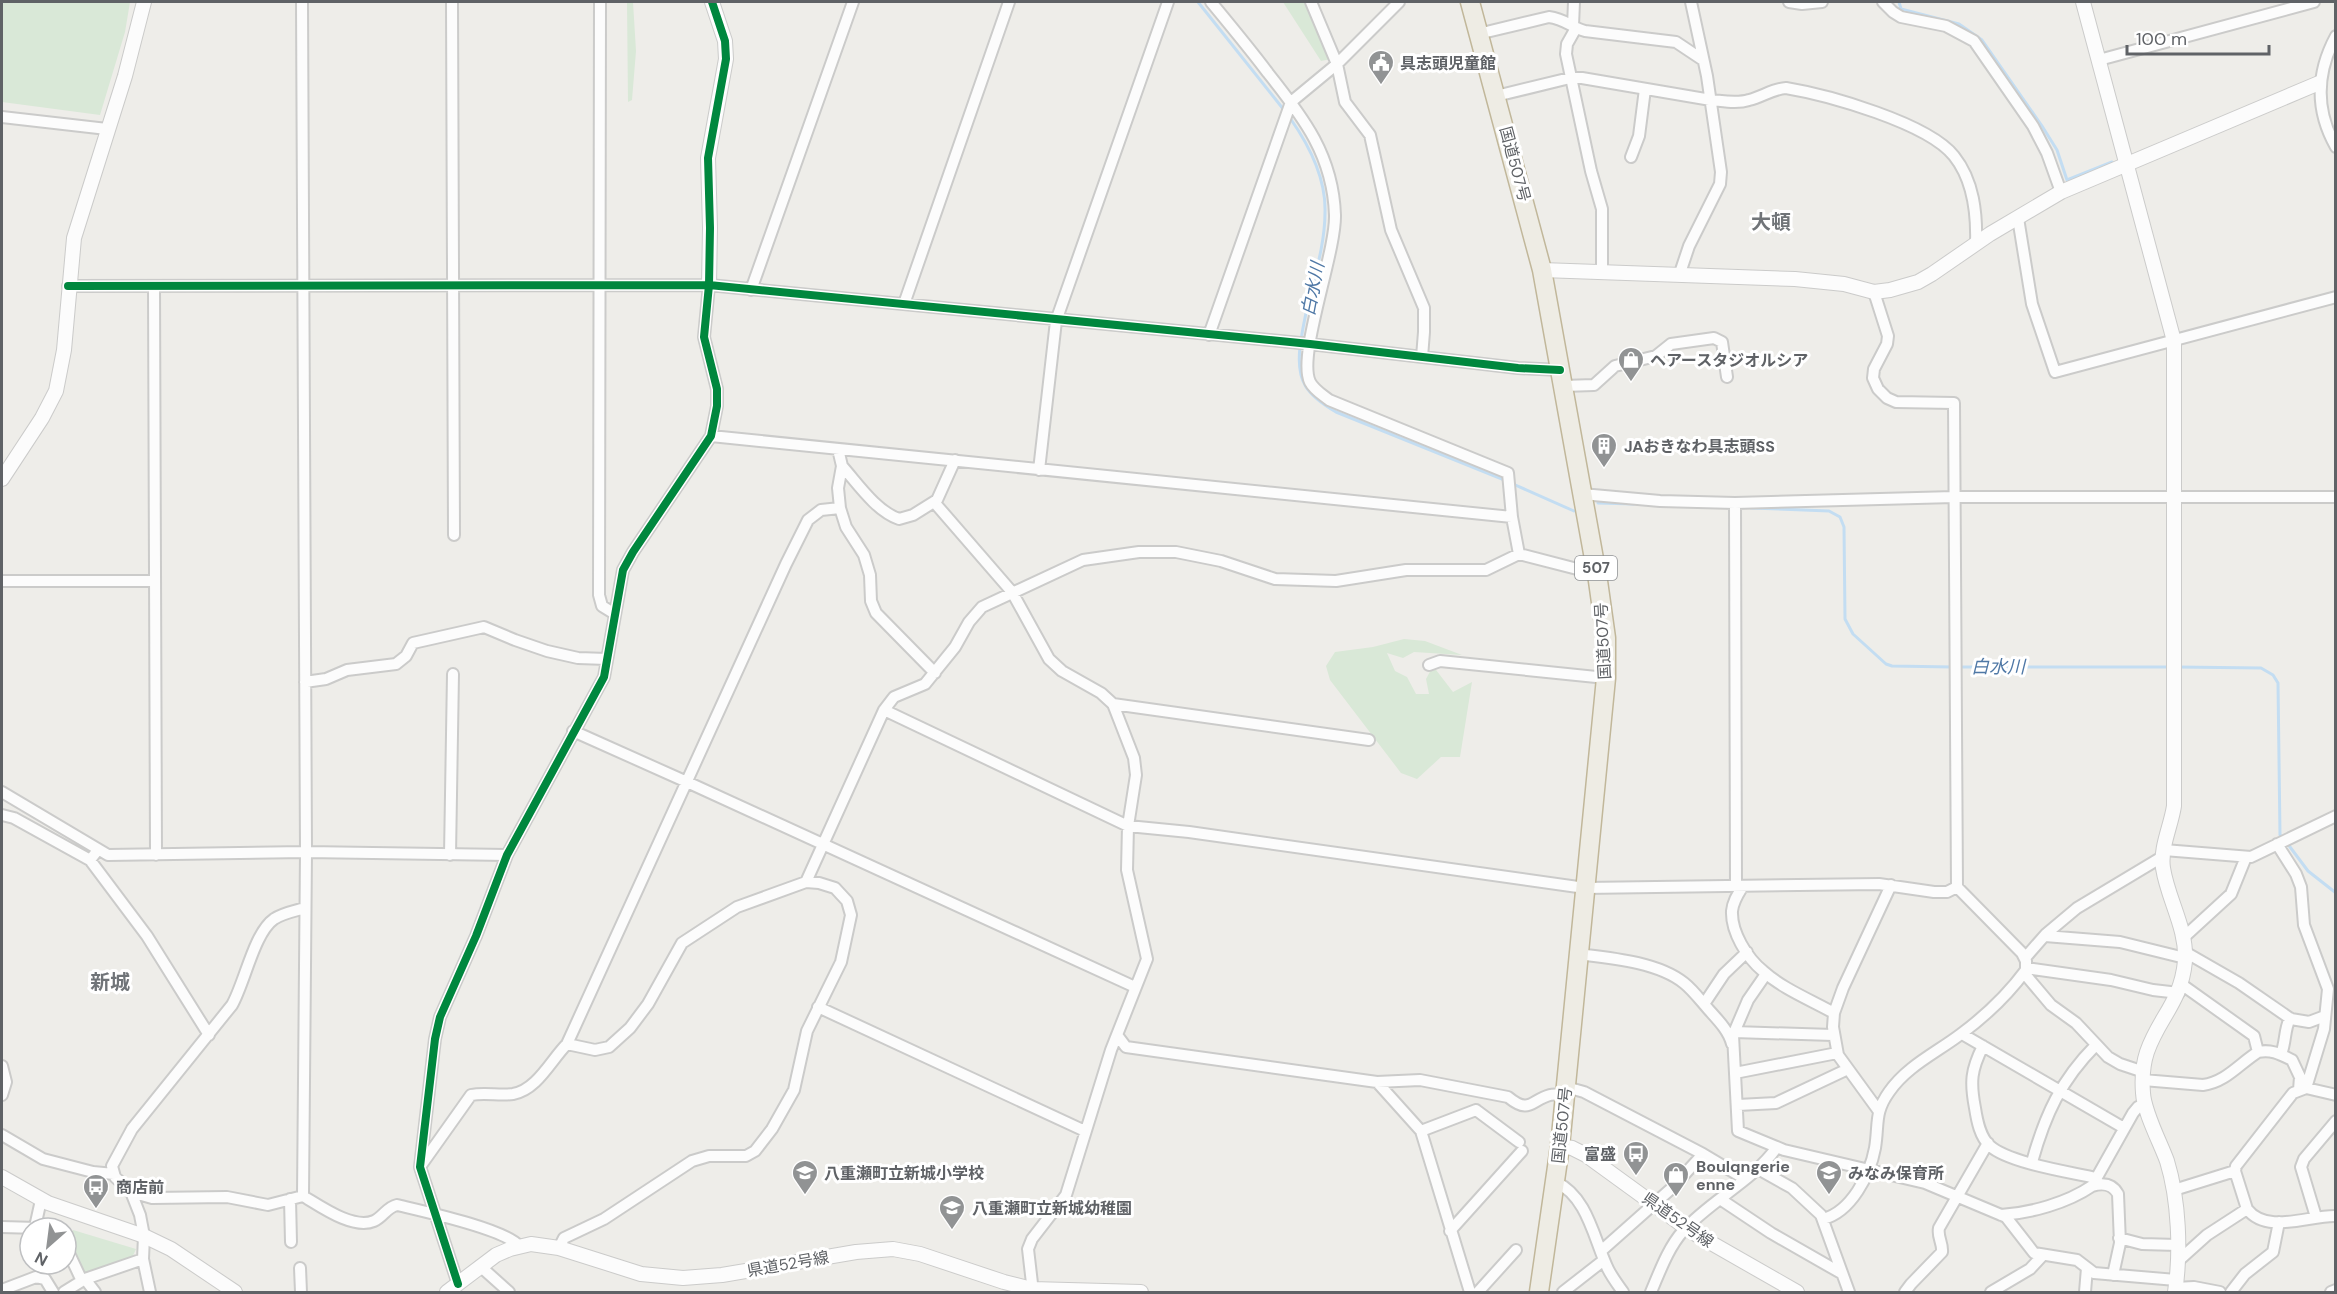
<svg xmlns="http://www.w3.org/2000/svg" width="2337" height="1294" font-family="'DM Sans','Noto Sans JP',sans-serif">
	<rect width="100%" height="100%" fill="#eeede9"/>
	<path fill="#d9e8d7" d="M2,2H130L125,32L100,115L2,102Z
		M627,2H633L636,51L632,100L628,102Z
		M1283,2H1306L1331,59L1321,61Z
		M1404,639L1425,641L1462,655L1414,652L1403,658L1387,653L1395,671L1407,677L1416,694H1429L1426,679L1433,666L1453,692L1472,682L1460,757H1441L1417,779L1401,773L1330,680L1326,666L1335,652L1373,647Z
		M73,1230L136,1249L132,1258L84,1274L68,1240Z"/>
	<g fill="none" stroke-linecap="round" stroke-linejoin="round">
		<path stroke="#c3ddf2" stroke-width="3" d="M1198,2L1284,110
			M1899,2L1901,9L1959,24L1982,40L2042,126L2057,150L2067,180L2112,162
			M1290,118C1309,145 1326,178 1325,212C1325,256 1306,298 1301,341
			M1300,347C1296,382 1307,395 1336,412L1507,481
			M1513,484L1574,511
			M1598,503L1634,504
			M1751,508L1829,511L1840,517L1844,527L1845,619L1853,634L1886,664L1892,666L1952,667
			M1958,667H2171
			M2177,667L2261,668L2273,675L2278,683L2280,835L2283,838
			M2287,843L2308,871L2336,893"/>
		<defs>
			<path id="street" d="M302,2L306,852L303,1196
				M452,2L454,535
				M600,2L599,595L602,606L615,614
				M1211,2C1230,25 1250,49 1268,73C1304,118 1333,156 1335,215C1336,253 1297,355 1310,382C1314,390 1323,395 1329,400L1508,473L1512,517L1519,554
				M1311,2L1337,64L1345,102L1370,135L1391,230L1424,308V332L1422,357
				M1789,2L1802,4L1822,2
				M1883,2L1893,12L1901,17L1946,26L1974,41L2033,126L2047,153L2061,192
				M1573,26L1574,2
				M1576,28L1567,44L1566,54L1591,171L1602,209V271
				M1478,34L1549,17C1565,19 1571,27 1585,31L1676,42L1703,60
				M2336,36C2316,73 2315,110 2336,147
				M2099,60L2314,2
				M1496,96L1570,78H1582L1711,100C1723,101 1737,104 1749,100C1762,97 1772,89 1786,88C1828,95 1928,123 1954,156C1974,181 1977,214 1976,244
				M2,117L107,129
				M1631,157L1639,136L1645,89
				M2018,218L2032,304L2055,372L2336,297
				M1680,273L1689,246L1720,184L1721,172L1707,76L1691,2
				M68,286L709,285L1310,344L1518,368L1560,370
				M154,286L156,855
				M751,290L853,2
				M904,304L1009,2
				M1209,335L1291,102L1337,64L1399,2
				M1563,386L1594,385L1615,366L1656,356L1671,344L1714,338L1722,342L1727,377
				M711,436L1512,517
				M838,449L842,466L838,488L840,508L846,527L864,555L870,575L871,601L876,613L935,673
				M842,466C858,484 876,511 899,519L913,515L937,500L955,460
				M1039,470L1056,321L1168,2
				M1582,494L1660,501L1735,503L1954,497H2336
				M934,502L1012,592L1049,659L1062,671L1101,693L1113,704L1134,758L1136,775L1128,826L1127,870L1147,959L1111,1050L1066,1195L1032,1239L1028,1249L1033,1292
				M1735,503L1736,886
				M2,581H153
				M1429,665L1440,661L1606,678
				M305,682L326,679L347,670L396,664L406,656L413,643L484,627L515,640L547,651L578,658L607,659
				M1113,704L1369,740
				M884,710L1128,826L1189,832L1585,888L1879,884L1934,892H1947L1957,887
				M573,731L687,782L1135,987
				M2,792L108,855L306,852L507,855
				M2,815L14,818L90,860
				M2277,844L2296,874L2301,887L2304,925L2328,989L2324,1029L2306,1088
				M98,850L90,860L147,936L209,1035
				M2164,850L2251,857L2336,816
				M450,855L453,674
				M806,882L884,710L894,697L925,684L955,647L969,622L982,607L1083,560L1139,552H1176L1221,561L1275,579L1336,581L1406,570H1486L1519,554L1585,571H1596
				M1743,886C1738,894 1733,901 1732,911C1731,932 1747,958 1763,971C1783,989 1811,1000 1834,1013
				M2045,936L2120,942L2185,958
				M2183,938L2231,894L2246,857
				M2185,952L2239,983L2291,1019L2309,1022L2325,1016
				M1578,954C1611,958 1658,962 1684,983C1693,990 1701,1001 1709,1010C1718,1020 1729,1031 1732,1044
				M2025,958L2046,934L2077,908L2162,857
				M2026,968L2111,980L2153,990L2179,993
				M2024,973L2051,1005L2076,1023L2108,1057L2120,1064L2144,1072
				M1766,974L1748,1000L1733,1035L1738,1131L1784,1150L1925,1183L2006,1217L2034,1253L2077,1260L2094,1273L2176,1280
				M2181,984L2254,1036L2258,1052
				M1704,1004L1724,974L1747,952
				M818,1007L1085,1131
				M1734,1032L1833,1035
				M1962,1034L2124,1128
				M1117,1035L1126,1047L1377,1082L1420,1080L1508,1097C1530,1115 1531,1100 1550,1095C1554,1094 1561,1095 1565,1095
				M1983,1046C1971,1070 1970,1082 1975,1108C1977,1121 1980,1137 1990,1146C2009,1163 2070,1172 2096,1178
				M2281,1054C2286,1042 2284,1030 2290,1018
				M2,1066L6,1082L2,1095
				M1735,1073L1837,1053
				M2143,1080L2203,1085C2226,1082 2239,1064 2258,1052C2271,1049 2280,1054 2292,1060L2300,1077L2299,1090
				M1377,1082L1421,1131L1470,1292
				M1566,1087L1584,1092L1703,1154L1745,1179
				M2336,1095L2306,1088L2293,1093L2236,1166L2235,1171L2247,1209C2267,1235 2309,1215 2336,1216
				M1738,1105L1776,1103L1848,1069
				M1476,1110L1519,1142
				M1878,1110L1838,1055L1833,1027L1834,1013L1843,988L1891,885
				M1421,1131L1476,1110
				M2,1135L43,1159L93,1172L114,1174
				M2032,1162C2045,1115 2061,1080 2096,1045
				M422,1164L471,1095C485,1092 499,1096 513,1094C537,1090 551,1060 567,1044L786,564L808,520L821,510L840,508
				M1758,1169L1792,1188L1821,1215L1849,1292
				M1556,1182C1588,1197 1594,1240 1608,1269C1612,1277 1618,1285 1623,1292
				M2092,1186C2102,1183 2112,1183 2118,1194L2120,1243L2113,1275
				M2174,1190L2235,1171
				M131,1192L152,1198L227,1197L268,1205L303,1196C320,1206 353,1230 374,1221C383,1217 387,1207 397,1205C422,1211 505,1229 519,1246
				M290,1199L291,1242
				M1720,1199L1771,1233L1841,1273
				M2001,1215C2031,1213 2067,1203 2092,1186L2133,1113L2138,1107L2144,1104
				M2316,1217L2301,1167L2304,1159L2336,1121
				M1823,1219C1851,1212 1870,1175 1875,1148C1879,1124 1874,1113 1889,1092C1907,1066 1936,1053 1961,1034C1984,1017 2009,993 2026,970V961L2022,953L1957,887L1954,403L1896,402L1887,398L1878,389L1873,378L1874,369L1887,344L1888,336L1874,292
				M2,1227L37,1228
				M35,1227L41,1200
				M1450,1231L1522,1151
				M2119,1238L2142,1244L2177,1245
				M66,1247L82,1281
				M559,1248L564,1238L604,1219L692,1161L709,1156H746L755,1151L772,1129L794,1090L807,1031L841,962L851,915L847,901L835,888L819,883L806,882L737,907L682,943L648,1004L630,1028L609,1047L595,1050L567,1044
				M1601,1251L1672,1188L1703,1154
				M2177,1262L2207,1235L2247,1209
				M480,1266L509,1292
				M300,1268L301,1292
				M85,1279L95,1292
				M458,1284L420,1167L435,1039L440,1017L476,936L507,855L604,677L623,570L633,552L711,436L717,406V389L704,337L709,285
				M2175,1288L2194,1287L2220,1292
				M2,1290L36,1277L45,1279L53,1292
				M64,1292L85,1279L143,1259
				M150,1292L143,1259L144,1236L140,1215L131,1192L115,1177L112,1166L132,1129L232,1005C245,982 254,933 274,919C283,913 295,911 305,908
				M1478,1292L1516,1250
				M1563,1292L1604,1260
				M1651,1292C1660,1271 1668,1248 1683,1231C1711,1200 1753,1181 1777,1147
				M1905,1292L1911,1284L1942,1252C1943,1243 1937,1237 1939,1228L1988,1143
				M1991,1292L2030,1269L2043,1255
				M2085,1292L2087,1268
				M2231,1292L2245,1274L2273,1252L2279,1222
				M2331,1292L2336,1290"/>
			<path id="secondary" d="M2083,2L2174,341V806C2171,826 2160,848 2163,868C2168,900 2187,928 2185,961C2181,1003 2159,1017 2147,1052C2143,1064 2142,1080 2143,1093C2144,1112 2160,1142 2167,1161C2179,1200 2181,1253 2175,1292
				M1542,270L1795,279L1844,284L1874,292L1890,290L1918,282L1932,274L1990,234L2061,192L2319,83
				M709,285L710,228L708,158L726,59L725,41L712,2
				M2,479L42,418L56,391L64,350L74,238L125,76L144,2
				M1560,1146L1572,1148L1586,1155L1692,1232L1797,1292
				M2,1177L48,1203L144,1236L171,1249L235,1292
				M447,1292L496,1255L510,1249L531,1244L559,1248L641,1274L683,1278L722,1275L856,1252L893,1249L920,1254L1004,1282L1032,1289L1141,1292"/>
			<path id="highway" d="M1470,2L1542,270L1598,581L1606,638V678L1560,1146L1539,1292"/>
		</defs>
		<use href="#street" stroke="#cbcbca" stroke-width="14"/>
		<use href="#secondary" stroke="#cbcbca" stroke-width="16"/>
		<use href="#highway" stroke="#c1b79a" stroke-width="21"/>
		<use href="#street" stroke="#fcfcfc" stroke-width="10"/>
		<use href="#secondary" stroke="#fcfcfc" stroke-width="14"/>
		<use href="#highway" stroke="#eeece4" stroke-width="18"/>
		<defs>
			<path id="cycleway" d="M68,286L709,285L1310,344L1518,368L1560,370
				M458,1284L420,1167L435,1039L440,1017L476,936L507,855L604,677L623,570L633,552L711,436L717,406V389L704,337L709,285L710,228L708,158L726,59L725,41L712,2"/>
		</defs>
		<use href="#cycleway" stroke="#fff" stroke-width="11"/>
		<use href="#cycleway" stroke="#00873e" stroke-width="8"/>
	</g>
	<defs>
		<symbol id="civic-pin" viewBox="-11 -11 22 30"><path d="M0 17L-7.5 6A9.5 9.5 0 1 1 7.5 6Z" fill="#919394" stroke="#fff"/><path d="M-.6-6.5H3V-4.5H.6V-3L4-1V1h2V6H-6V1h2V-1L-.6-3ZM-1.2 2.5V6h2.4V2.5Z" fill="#fff"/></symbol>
		<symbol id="shop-pin" viewBox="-11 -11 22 30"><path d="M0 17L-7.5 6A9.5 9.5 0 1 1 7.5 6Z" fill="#919394" stroke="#fff"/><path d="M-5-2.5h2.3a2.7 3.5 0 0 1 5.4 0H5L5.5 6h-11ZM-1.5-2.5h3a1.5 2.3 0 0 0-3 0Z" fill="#fff"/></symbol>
		<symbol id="building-pin" viewBox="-11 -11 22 30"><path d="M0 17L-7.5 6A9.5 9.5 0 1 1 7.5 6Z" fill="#919394" stroke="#fff"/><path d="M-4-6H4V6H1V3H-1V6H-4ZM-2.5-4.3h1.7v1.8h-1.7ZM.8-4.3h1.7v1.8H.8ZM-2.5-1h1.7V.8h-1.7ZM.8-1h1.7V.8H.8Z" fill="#fff"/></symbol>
		<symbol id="bus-pin" viewBox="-11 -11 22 30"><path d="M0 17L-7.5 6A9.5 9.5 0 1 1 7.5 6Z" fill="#919394" stroke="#fff"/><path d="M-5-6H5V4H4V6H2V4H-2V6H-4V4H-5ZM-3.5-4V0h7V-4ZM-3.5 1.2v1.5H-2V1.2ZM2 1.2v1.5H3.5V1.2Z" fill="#fff"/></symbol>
		<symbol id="school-pin" viewBox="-11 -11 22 30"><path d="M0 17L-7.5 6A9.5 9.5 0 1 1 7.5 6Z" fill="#919394" stroke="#fff"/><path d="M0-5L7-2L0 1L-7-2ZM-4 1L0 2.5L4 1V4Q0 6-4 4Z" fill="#fff"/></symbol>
	</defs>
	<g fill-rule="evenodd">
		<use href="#civic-pin" x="1366" y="48" width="30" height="40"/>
		<use href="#shop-pin" x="1616" y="345" width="30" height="40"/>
		<use href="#building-pin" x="1589" y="431" width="30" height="40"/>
		<use href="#bus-pin" x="1621" y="1139" width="30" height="40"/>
		<use href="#school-pin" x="790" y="1158" width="30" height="40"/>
		<use href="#school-pin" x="1814" y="1158" width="30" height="40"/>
		<use href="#shop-pin" x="1661" y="1160" width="30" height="40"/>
		<use href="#bus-pin" x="81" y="1172" width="30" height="40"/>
		<use href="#school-pin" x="937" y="1193" width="30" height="40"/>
	</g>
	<g text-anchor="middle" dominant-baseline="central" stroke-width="6" stroke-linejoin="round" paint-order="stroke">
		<rect fill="#fff" stroke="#8f9194" stroke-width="1.5" x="1575" y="556" width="42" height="24" rx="4.5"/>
		<g font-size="15" font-weight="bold" fill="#5f6266">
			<text x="1596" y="568">507</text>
		</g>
		<g font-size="16" font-weight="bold" fill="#5f6266" stroke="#fff" text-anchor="start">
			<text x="1400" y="63">具志頭児童館</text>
			<text x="1650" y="360">ヘアースタジオルシア</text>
			<text x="1624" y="446">JAおきなわ具志頭SS</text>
			<text x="1616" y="1154" text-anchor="end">富盛</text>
			<text x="1696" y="1166">Boulqngerie<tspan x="1696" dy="18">enne</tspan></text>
			<text x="824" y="1173">八重瀬町立新城小学校</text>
			<text x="1848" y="1173">みなみ保育所</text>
			<text x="116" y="1187">商店前</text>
			<text x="972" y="1208">八重瀬町立新城幼稚園</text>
		</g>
		<g font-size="16" fill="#5f6266" stroke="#fff">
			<text transform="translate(1515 164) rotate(75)">国道507号</text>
			<text transform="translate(1603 641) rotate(-93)">国道507号</text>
			<text transform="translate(1562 1125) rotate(-84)">国道507号</text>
			<text transform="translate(1678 1220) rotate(35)">県道52号線</text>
			<text transform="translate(788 1264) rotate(-10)">県道52号線</text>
		</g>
		<g font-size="18" font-style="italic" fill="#4f78a6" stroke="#fff">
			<text transform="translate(1313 289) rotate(-79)">白水川</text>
			<text x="1998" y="667">白水川</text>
		</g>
		<g font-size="20" font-weight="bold" fill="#707478" stroke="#fff">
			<text x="1771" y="222">大頓</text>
			<text x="110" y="982">新城</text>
		</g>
	</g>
	<rect width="2337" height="1294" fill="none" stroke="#5f6266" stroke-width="6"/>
	<g transform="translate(48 1246) rotate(208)"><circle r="28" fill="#ffffff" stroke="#bfc0c2" stroke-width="1.5"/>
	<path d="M0-4.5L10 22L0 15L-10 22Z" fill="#919394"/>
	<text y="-9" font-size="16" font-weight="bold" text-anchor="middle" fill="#5f6266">N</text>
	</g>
	<path d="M2127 45v9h142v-9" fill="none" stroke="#5f6266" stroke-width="3"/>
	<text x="2136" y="45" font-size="18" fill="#5f6266" stroke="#ffffff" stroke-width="4.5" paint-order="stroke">100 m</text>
</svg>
